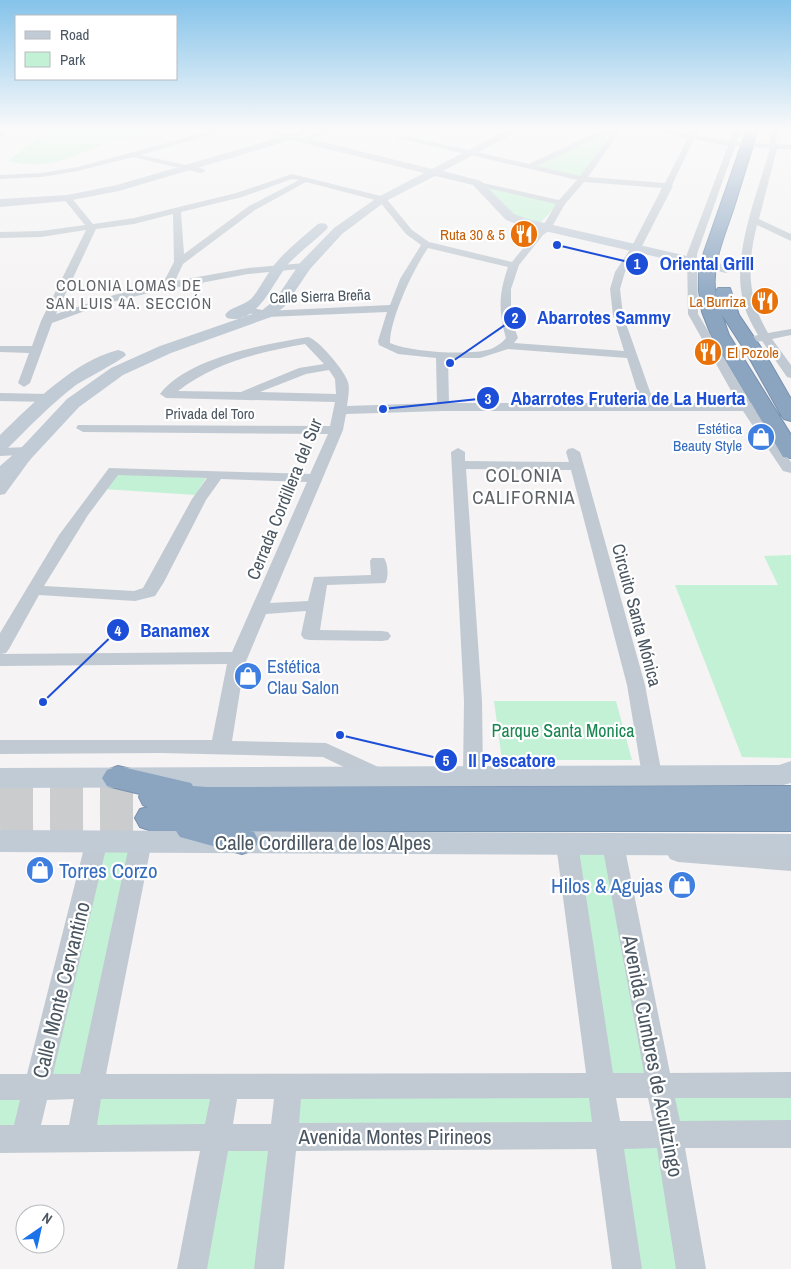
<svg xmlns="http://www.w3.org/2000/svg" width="791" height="1269" font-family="'Archivo Narrow',sans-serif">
	<rect width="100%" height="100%" fill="#f5f3f3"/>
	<path fill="#c3f1d5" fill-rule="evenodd" d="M43,129H154C137,135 119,139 102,145C66,158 48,171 8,161L44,133Z
		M612,131L580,177L535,167Z
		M480,185L558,204L539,224L517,218Z
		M119,473L206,478L195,495L104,489Z
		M791,555V758L742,757L675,585H778L764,556Z
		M494,701H616L632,760H502Z
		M97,840L141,841L91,1086H226L217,1137H284L289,1086L601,1085L567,844H613L659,1085H791V1134L669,1135L691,1269H627L609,1135L284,1137L269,1269H192L216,1137L80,1138L91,1086H38L24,1139H0V1087L37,1086ZM601,1085H659L668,1135H609Z"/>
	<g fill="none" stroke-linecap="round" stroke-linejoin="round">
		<path stroke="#caccce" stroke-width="33" stroke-dasharray="33 17" stroke-linecap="butt" d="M0,797H155
			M0,819L152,818"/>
		<defs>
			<path id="highway" d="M747,129H758C750,155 742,181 734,207C725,235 710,266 716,296V291L718,288H730L739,315L764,352L791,399V421L784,419L781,415L746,352L722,315L718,304L729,335L791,435V458L783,457L780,452L711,335L702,312L699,291V273L704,252Z
				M118,766L191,783L193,786L207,787L791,786V831H250L254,832L259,841L254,850L242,854L180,837L176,831H152L140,827L135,818L140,809L148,807L143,805L139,797L140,794L107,786L102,778L107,770Z"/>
		</defs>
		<use href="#highway" stroke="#7690ad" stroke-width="2"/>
		<path fill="#c1cad2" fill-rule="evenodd" d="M7,129L3,137H0V129Z
			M218,129H231L140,155L204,169L205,171L201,173L133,157L78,171L42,177L0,179V175L42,173L78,167Z
			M252,129C265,129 278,134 289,134C296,134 304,129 313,129L291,139Z
			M324,129H334L307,142L300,140Z
			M603,129H622L588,177L665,183L688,138L645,129H662L690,134L692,129H699L696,135L730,141L734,129H741L737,142L769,144L773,129H780L775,144L791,145V149H777L759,219L791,234V241L757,225C747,264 747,298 768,333L791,329V335L772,339L791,365V378L787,377L762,341L755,342L749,339L751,337L758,335C751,323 744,310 742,296C733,251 758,192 770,148L735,146L697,254L698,314L751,403H763L769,407L768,410L756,411L791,462V473L783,471L743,411H443L346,414L343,430L270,603L308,601L314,577L371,575L370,561L372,558H384C388,564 389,578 385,583L327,585L320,630L382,631L388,632L391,636L388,640L382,641L310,640L304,639L301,635L306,611L266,614L244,666L232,741L326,743L387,771L390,776L387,781L380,783L373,781L323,757L161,753L0,754V740H212L227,664L0,666V633L59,535L109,468L310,474L328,434L83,432L76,428L78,425L330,426L335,402L166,398L160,394C187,358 266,344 308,337C318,339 345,371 348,382C350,389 348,398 347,406L437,403L436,358L398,354L379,345L378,341L387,312L266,317L244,312L243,310L248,307L266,311L390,305L400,279L421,245L406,234L379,201L306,182L255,210L183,264L175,281L248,268L305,263L309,264V268L248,274L153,292L104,304L52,323L30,383L24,387L18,383L29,353L0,352V346H32L41,321L86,230L41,237L0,238V232L41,231L85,225L63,198L67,195L70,196L93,224L134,218L236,193L292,174L385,197L412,230L429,242L512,262L537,231L543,226L556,204L474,185V181L559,200L577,180L398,138V134L529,164ZM614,131L580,176L537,166L610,132ZM694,139L728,146L687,254L688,314L738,403H654L623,315L620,289L625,272L641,248L673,186L672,185ZM292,179L299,180L249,206L184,254L181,212L242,197ZM584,182L662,188L631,248L615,272L610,289L613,315L624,351L514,343L518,338L511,318V289L519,265L543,235L550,230L565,204ZM173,214L174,262L163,283L114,295L56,314L96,229L134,224ZM428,248L508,267C499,293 498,310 506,338C502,343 497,346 491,349C471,356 409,352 390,343C390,318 414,268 428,248ZM305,344L324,364L299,368L241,392L178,391C215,362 260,352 305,344ZM508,349L627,358L641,403H449L448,358H480ZM329,370L335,379L336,394L260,392L306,374ZM118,475L207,478L192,499L143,588L134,591L44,586L88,515ZM221,479L307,482L232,652L1,654L6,653L9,649L39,595L135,601L155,596L164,582L206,500Z
			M0,393L49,394L55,398L49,402L0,401Z
			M30,447L37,451L31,455L32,457L5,494L0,495V481L19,455L0,456V448Z
			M458,448L465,452V461L569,462L566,452L568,449L573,448L580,452L645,685L662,775L659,780L652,782L645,780L642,775L627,685L571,470L466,469L482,701L483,775L480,780L473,782L466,780L463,775L464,701L451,452Z
			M97,832L105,834L108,840L53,1074H80L130,841L133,835L141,833L149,835L152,841L106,1074L586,1073L556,844L559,838L567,836L575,838L578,844L613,1073H644L602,844L605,838L613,836L621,838L624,844L670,1073L791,1072V1098H675L680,1121L791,1120V1148H685L706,1269H676L657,1148L624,1149L642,1269H612L596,1149L296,1151L284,1269H254L268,1151H228L207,1269H177L200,1151L0,1153V1125H14L20,1100H0V1074H27L86,840L89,834ZM589,1098L592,1122L299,1123L301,1099ZM616,1098H648L653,1121H620ZM74,1099L69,1125H41L47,1100ZM101,1099H210L205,1124L97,1125ZM237,1099H274L271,1124H233Z
			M678,844L791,853V871L678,862L670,859L667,853L670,847Z"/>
		<path fill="#c1cbd6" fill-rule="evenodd" d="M509,129H522L443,171L481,181L514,214L527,219L726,265L733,269L726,273L519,225L506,220L473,185L435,176L386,201L342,234L310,269L285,306L271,317L171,353L123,375L79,407L27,463L7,479L0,481V466L23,446L67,399L111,368L160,346L261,311L275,300L300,263L334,228L378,197L424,173L291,140L119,191L67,201L0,207V199L67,195L117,185L291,134L432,169Z
			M322,223L326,224L328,227L326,230C314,241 301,251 289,263C273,281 258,326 227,318L225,315C230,307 243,306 251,299C260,289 266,275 275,264C287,249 303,237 318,224Z
			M118,350L124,352L126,355C122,360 85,379 76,385C51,404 29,427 7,449L0,451V435C32,404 74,361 118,350Z
			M791,761V783L783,785L0,788V768L779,765Z
			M0,830L791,834V856L0,852Z"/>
		<use href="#highway" fill="#8ba5c1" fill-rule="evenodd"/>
	</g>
	<linearGradient id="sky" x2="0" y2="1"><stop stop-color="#85c3ea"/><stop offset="0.42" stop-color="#fafafa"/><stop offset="1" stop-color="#fafafa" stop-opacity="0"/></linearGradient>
	<rect width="791" height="307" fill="url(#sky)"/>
	<defs>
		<symbol id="restaurant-disc" viewBox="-11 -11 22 22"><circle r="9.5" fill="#e8710a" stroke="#fff"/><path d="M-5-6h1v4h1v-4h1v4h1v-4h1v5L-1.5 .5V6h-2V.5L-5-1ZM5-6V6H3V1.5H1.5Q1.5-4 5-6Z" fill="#fff"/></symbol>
		<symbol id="shop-disc" viewBox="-11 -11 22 22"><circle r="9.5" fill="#3f7fe0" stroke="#fff"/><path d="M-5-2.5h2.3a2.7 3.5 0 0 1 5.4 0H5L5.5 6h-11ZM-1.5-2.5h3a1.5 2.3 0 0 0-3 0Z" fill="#fff"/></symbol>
	</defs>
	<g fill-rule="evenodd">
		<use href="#restaurant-disc" x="508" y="218" width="32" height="32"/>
		<use href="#restaurant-disc" x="749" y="285" width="32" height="32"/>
		<use href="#restaurant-disc" x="692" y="336" width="32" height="32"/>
		<use href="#shop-disc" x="745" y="421" width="32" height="32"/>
		<use href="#shop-disc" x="232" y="660" width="32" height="32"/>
		<use href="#shop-disc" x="24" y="854" width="32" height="32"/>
		<use href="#shop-disc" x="666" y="869" width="32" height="32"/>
	</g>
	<g text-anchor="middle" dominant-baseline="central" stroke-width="4.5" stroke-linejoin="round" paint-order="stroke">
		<g font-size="15" fill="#c56008" stroke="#fff" text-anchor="end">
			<text x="505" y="234">Ruta 30 &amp; 5</text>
			<text x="746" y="301">La Burriza</text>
			<text x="727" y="352" text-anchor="start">El Pozole</text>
		</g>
		<g font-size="15" fill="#4a5661" stroke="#fff">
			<text transform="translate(320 296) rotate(-2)">Calle Sierra Breña</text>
			<text x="210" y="413">Privada del Toro</text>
		</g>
		<g font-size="15" fill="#366cbe" stroke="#fff" text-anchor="end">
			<text x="742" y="428">Estética<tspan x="742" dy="17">Beauty Style</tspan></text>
		</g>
		<g font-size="16" letter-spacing="1" fill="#5f6368" stroke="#fff">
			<text x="129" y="285">COLONIA LOMAS DE<tspan x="129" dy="18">SAN LUIS 4A. SECCIÓN</tspan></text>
		</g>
		<g font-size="18" fill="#4a5661" stroke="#fff">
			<text transform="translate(284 499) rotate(-68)">Cerrada Cordillera del Sur</text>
			<text transform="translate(637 615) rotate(75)">Circuito Santa Mónica</text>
		</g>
		<g font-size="18" fill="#366cbe" stroke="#fff" text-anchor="start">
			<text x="267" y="666">Estética<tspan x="267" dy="21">Clau Salon</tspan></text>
		</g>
		<g font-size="18" fill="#17864f" stroke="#fff">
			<text x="563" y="730">Parque Santa Monica</text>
		</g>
		<g font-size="19" letter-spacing="1" fill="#5f6368" stroke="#fff">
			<text x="524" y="475">COLONIA<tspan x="524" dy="22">CALIFORNIA</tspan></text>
		</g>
		<g font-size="21" fill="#4a5661" stroke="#fff">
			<text x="323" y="842">Calle Cordillera de los Alpes</text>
			<text transform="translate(61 990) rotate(-76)">Calle Monte Cervantino</text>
			<text transform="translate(653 1056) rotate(79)">Avenida Cumbres de Acultzingo</text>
			<text x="395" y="1136">Avenida Montes Pirineos</text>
		</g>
		<g font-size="21" fill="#366cbe" stroke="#fff" text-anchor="start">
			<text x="59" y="870">Torres Corzo</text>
			<text x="663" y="885" text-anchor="end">Hilos &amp; Agujas</text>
		</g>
	</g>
	<path fill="none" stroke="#1d4ed8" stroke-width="2" d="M557 245L637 264M450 363L515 318M383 409L488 398M43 702L118 630M340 735L446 760"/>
	<g fill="#1d4ed8" stroke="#fff" stroke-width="2">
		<circle cx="557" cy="245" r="5"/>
		<circle cx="450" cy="363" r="5"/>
		<circle cx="383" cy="409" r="5"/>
		<circle cx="43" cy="702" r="5"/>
		<circle cx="340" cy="735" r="5"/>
		<circle cx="637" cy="264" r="12"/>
		<circle cx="515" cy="318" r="12"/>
		<circle cx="488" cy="398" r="12"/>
		<circle cx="118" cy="630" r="12"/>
		<circle cx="446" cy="760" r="12"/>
	</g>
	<g font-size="15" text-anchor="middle" font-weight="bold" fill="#fff">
		<text x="637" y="269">1</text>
		<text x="515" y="323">2</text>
		<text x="488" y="404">3</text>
		<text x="118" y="636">4</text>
		<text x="446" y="766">5</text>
	</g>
	<g font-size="19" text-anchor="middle" font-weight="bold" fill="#1d4ed8" stroke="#fff" stroke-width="4.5" stroke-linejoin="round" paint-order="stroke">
		<text x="707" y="270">Oriental Grill</text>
		<text x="604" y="324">Abarrotes Sammy</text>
		<text x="628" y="405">Abarrotes Fruteria de La Huerta</text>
		<text x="175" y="637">Banamex</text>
		<text x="512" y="767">Il Pescatore</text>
	</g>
	<rect x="15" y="15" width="162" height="65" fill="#ffffff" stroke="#b7bbc0"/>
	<rect x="25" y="31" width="25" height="8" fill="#c1cbd6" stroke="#b7bbc0"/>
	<text x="60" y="40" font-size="15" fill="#4a5661">Road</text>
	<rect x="25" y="52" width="25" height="15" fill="#c3f1d5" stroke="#b7bbc0"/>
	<text x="60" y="65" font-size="15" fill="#4a5661">Park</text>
	<g transform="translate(40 1229) rotate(34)"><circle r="24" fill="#ffffff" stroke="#b7bbc0"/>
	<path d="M0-4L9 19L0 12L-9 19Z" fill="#1a73e8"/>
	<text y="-8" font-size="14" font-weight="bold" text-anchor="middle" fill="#4a5661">N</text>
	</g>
</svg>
